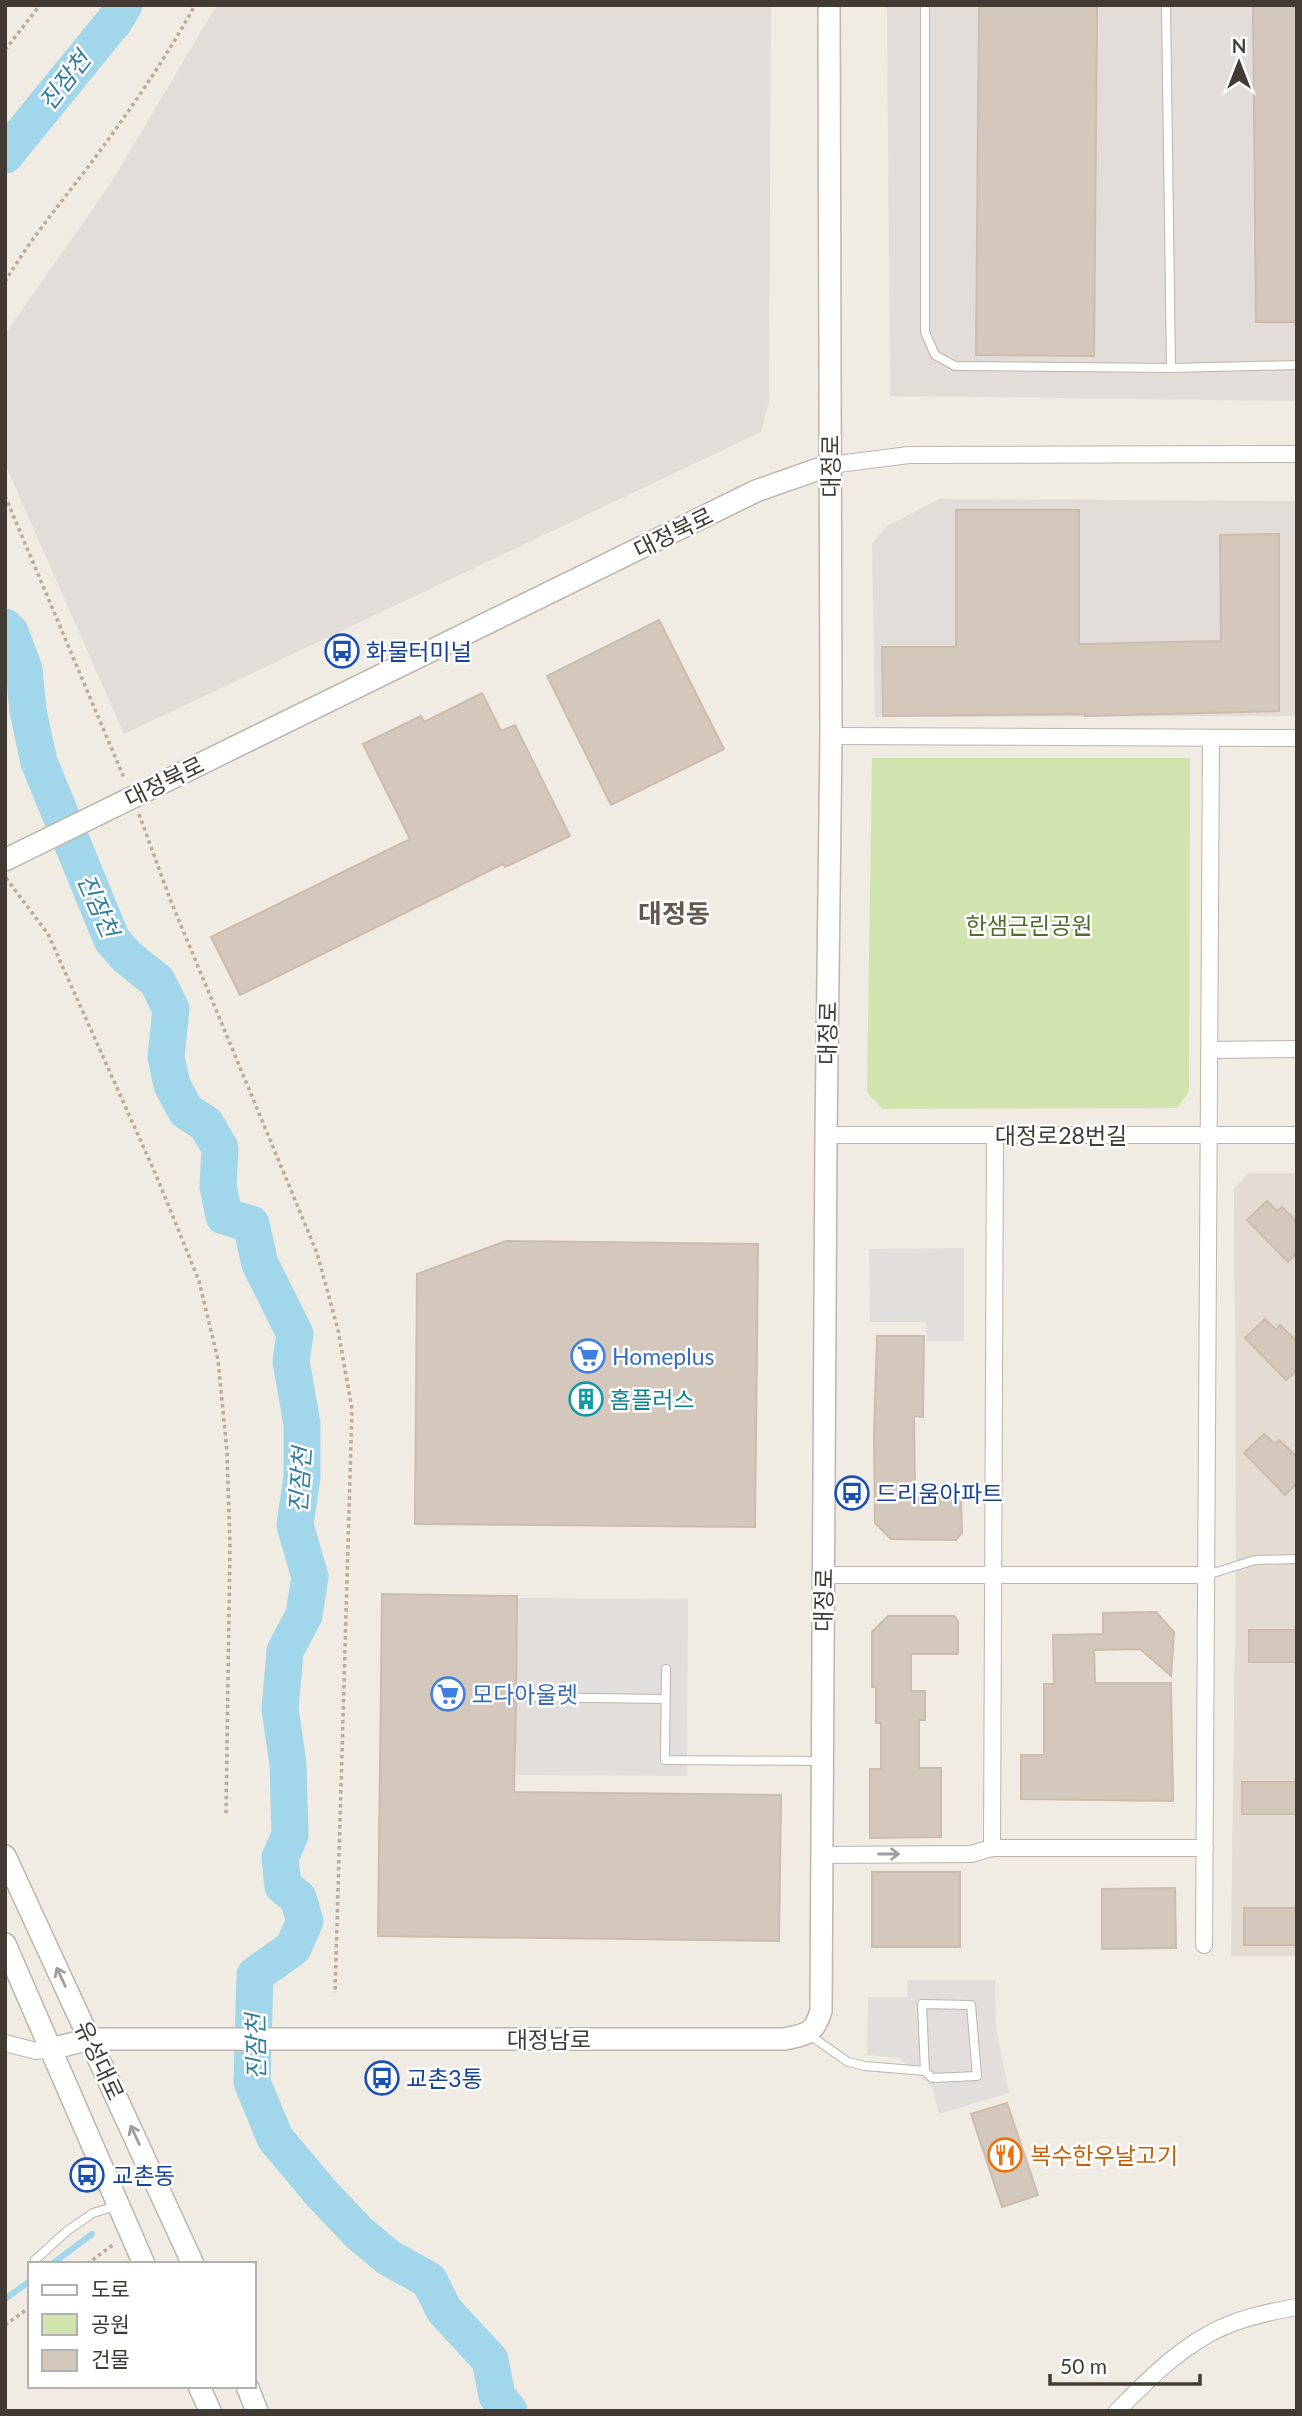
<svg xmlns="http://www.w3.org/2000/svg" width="1302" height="2416" font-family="Lato,'Noto Sans KR',sans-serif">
	<rect width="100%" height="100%" fill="#f0ebe3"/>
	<path fill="#e4dcd2" d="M1249,1173H1297V1956H1231L1236,1547L1234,1189Z"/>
	<path fill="#e2ddd8" d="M217,5H771L769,401L761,432L124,734L5,464V334L109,186Z
		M887,5H1297V401L890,396Z
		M939,499L1297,501V716L875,717L872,544L887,526Z"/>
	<path fill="#d1e3ae" d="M872,758H1190L1189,1091L1177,1108L882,1109L867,1092Z"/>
	<path fill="#e1dedc" d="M964,1248V1341H927L926,1322H870L869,1249Z
		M516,1598L688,1599L687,1776L516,1775Z
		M907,1980H995L996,2027L1009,2093L939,2114L932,2087L899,2058L867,2055L868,1997H907Z"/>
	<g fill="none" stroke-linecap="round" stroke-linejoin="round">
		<path stroke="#a2d6eb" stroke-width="6" d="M52,2264L92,2234
			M5,2299L30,2281"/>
		<path stroke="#a2d6eb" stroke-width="37" d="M5,155L115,20L124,5
			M5,627L10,632L24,669L28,711L39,762L112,940L127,957L157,981L171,1009L166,1057L172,1085L186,1111L206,1124L220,1148L218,1186L224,1216L251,1224L260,1264L295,1334L291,1361L302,1424V1477L295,1525L310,1577L304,1615L285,1651L280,1709L288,1764L290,1835L280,1858L283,1886L298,1898L305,1921L293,1948L255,1975L252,2082L275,2138L322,2194L359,2233L389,2258L429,2280L444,2310L490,2360L497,2396L509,2411"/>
	</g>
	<path fill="#d4c8bd" stroke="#ccbcad" stroke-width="2" d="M979,5H1097L1094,356L976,355Z
		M1253,5H1297V322H1256Z
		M956,510H1079V644L1221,641L1220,535L1279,534V711L1085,716V714L883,716L882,647H956Z
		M659,620L724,749L611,805L547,676Z
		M482,693L501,731L515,725L570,836L505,867L503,864L240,995L211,937L410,839L363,744L421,716L424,722Z
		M1267,1201L1277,1211L1282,1207L1297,1222V1253L1288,1262L1247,1220Z
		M506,1241L758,1244L755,1527L415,1524L417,1274Z
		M1265,1319L1276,1330L1280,1325L1297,1342V1370L1286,1380L1245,1338Z
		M877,1336H924L923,1417L914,1416L915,1498H961L962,1533L956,1540L891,1539L875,1523L874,1435Z
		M1264,1434L1275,1444L1279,1440L1297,1457V1483L1285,1495L1244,1453Z
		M382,1594L517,1596L516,1691L513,1698L516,1703L514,1792L781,1795L779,1941L378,1936Z
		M1156,1612L1174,1632L1171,1676L1140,1649L1094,1650L1095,1683H1171L1173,1801L1021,1799V1755H1044V1684H1054L1053,1635L1103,1634V1613Z
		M888,1616H954L958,1621V1654H911V1691H925V1720H919V1768H941V1837L870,1838V1769H881V1723H876V1687H872V1632Z
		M1249,1630H1297V1662H1249Z
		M1242,1782H1297V1814H1242Z
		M872,1872H960V1947H872Z
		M1175,1888L1176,1948L1102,1949V1889Z
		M1244,1908H1297V1945H1244Z
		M1007,2103L1038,2195L1002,2207L971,2114Z"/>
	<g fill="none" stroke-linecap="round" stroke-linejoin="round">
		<defs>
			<path id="service" d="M925,5V332L935,355L955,366L1171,368
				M1166,5L1171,368L1297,365
				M1207,1575L1255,1560L1297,1559
				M666,1669L665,1760L821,1761
				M519,1697L665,1699
				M808,2034L848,2062L865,2066L925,2071L932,2078L977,2076L971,2005L922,2004L925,2071
				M35,2260L67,2231L93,2213L116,2206"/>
			<path id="minor" d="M830,465L909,455L1297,454
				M831,736L1297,738
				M1209,1050L1297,1049
				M826,1135H1297
				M823,1575H1207
				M992,1848L995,1135
				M821,1855L971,1854L992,1848H1205
				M1204,1945L1211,738
				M5,2043L36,2051L51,2049
				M1117,2411C1145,2383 1174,2353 1209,2334C1235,2319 1268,2312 1297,2307"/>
			<path id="tertiary" d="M5,860L756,491L830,465
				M5,1856L193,2264
				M5,1944L144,2264
				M51,2049L90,2039H785C807,2034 814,2034 821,2011L826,1135L831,736L829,5
				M199,2386L210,2411
				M247,2386L257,2411"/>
		</defs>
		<use href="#service" stroke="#beb4aa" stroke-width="10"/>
		<use href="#minor" stroke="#beb4aa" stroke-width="18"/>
		<use href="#tertiary" stroke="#beb4aa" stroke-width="24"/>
		<path stroke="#bcab99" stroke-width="3.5" stroke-dasharray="3.5 3.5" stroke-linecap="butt" d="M5,50L40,5
			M5,282C30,239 61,203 91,163C128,113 165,60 195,5
			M5,496L124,778
			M139,814L170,899L317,1253L338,1330L352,1409L335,1993
			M6,878L48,934L156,1175L199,1281L218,1360L227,1452L230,1546L226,1815
			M87,2264L114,2244
			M5,2325L30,2307"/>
		<use href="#service" stroke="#fff" stroke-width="8"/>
		<use href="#minor" stroke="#fff" stroke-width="16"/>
		<use href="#tertiary" stroke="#fff" stroke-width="21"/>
	</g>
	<defs><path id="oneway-shaft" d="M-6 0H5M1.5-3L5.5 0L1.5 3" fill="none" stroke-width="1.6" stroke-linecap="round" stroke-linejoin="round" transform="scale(1.75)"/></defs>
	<g stroke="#a09d9a">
		<use href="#oneway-shaft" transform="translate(889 1854)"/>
		<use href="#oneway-shaft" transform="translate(61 1977) rotate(-115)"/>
		<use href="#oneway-shaft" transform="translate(135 2135) rotate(-115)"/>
	</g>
	<defs>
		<symbol id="bus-ring" viewBox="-11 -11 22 22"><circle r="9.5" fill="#fff" stroke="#1a4fb4" stroke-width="1.5"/><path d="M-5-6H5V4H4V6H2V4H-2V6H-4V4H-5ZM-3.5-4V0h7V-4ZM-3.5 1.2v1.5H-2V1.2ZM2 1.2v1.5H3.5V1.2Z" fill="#1a4fb4"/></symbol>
		<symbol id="supermarket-ring" viewBox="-11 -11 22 22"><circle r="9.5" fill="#fff" stroke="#3f7fe0" stroke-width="1.5"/><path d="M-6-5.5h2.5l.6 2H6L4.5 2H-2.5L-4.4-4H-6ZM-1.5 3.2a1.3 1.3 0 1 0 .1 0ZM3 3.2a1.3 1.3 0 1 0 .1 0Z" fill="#3f7fe0"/></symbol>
		<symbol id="building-ring" viewBox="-11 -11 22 22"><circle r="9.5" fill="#fff" stroke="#0f9aa8" stroke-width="1.5"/><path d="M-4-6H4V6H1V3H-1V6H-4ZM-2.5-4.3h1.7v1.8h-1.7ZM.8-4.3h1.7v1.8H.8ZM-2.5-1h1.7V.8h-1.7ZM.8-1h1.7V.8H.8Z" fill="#0f9aa8"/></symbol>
		<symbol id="restaurant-ring" viewBox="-11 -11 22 22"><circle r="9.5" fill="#fff" stroke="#e8710a" stroke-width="1.5"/><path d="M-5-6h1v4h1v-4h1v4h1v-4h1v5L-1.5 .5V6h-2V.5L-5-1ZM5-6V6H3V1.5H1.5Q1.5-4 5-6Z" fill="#e8710a"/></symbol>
	</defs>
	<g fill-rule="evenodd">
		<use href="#bus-ring" x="323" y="632" width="38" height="38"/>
		<use href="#supermarket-ring" x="569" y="1337" width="38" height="38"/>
		<use href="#building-ring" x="567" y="1380" width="38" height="38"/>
		<use href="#bus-ring" x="833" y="1474" width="38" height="38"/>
		<use href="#supermarket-ring" x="429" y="1675" width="38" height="38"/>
		<use href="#bus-ring" x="363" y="2059" width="38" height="38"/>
		<use href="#restaurant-ring" x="986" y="2136" width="38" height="38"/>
		<use href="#bus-ring" x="68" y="2156" width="38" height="38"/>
	</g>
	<g text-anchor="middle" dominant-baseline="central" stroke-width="5" stroke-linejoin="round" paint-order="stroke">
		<g font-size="23" fill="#423b34" stroke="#fff">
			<text transform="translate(830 466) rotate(-90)">대정로</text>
			<text transform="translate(673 532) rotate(-26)">대정북로</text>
			<text transform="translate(164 781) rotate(-26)">대정북로</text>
			<text transform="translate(827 1033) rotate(-89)">대정로</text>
			<text x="1061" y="1135">대정로28번길</text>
			<text transform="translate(823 1600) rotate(-89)">대정로</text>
			<text x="549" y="2039">대정남로</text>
			<text transform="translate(100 2060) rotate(65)">유성대로</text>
		</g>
		<g font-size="23" fill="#164399" stroke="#fff" text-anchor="start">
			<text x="366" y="651">화물터미널</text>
			<text x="876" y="1493">드리움아파트</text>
			<text x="406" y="2078">교촌3통</text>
			<text x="112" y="2175">교촌동</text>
		</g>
		<g font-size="23" fill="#4d6f2b" stroke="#fff">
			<text x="1029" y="925">한샘근린공원</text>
		</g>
		<g font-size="23" fill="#366cbe" stroke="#fff" text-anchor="start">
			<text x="612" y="1356">Homeplus</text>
			<text x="472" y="1694">모다아울렛</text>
		</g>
		<g font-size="23" fill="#0d838f" stroke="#fff" text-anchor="start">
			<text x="610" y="1399">홈플러스</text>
		</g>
		<g font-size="23" fill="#c56008" stroke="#fff" text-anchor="start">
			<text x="1030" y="2155">복수한우날고기</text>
		</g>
		<g font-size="24" font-style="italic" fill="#327e9f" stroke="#fff">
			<text transform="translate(64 80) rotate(-52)">진잠천</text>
			<text transform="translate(99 905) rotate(66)">진잠천</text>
			<text transform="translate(299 1480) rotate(-86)">진잠천</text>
			<text transform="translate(255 2047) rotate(-91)">진잠천</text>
		</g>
		<g font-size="26" font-weight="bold" fill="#64574c" stroke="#fff">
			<text x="674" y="913">대정동</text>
		</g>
	</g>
	<rect width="1302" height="2416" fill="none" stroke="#423b34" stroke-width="14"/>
	<rect x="28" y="2262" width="228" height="126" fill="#ffffff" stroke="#b3b1ae" stroke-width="2"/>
	<rect x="42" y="2285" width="35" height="10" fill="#ffffff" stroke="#b3b1ae" stroke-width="2"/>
	<text x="91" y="2297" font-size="21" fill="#423b34">도로</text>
	<rect x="42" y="2314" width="35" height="21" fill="#d1e3ae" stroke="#b3b1ae" stroke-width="2"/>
	<text x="91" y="2332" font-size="21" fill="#423b34">공원</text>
	<rect x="42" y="2350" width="35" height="21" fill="#d4c8bd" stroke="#b3b1ae" stroke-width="2"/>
	<text x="91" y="2367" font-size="21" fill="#423b34">건물</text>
	<g transform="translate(1239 63)" stroke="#ffffff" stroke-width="5" paint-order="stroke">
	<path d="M0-5L12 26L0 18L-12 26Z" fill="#423b34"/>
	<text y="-10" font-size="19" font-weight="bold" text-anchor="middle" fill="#423b34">N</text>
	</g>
	<path d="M1050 2374v10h150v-10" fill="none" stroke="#423b34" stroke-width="3.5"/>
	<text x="1060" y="2374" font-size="21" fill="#423b34" stroke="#ffffff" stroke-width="5" paint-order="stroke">50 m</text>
</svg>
